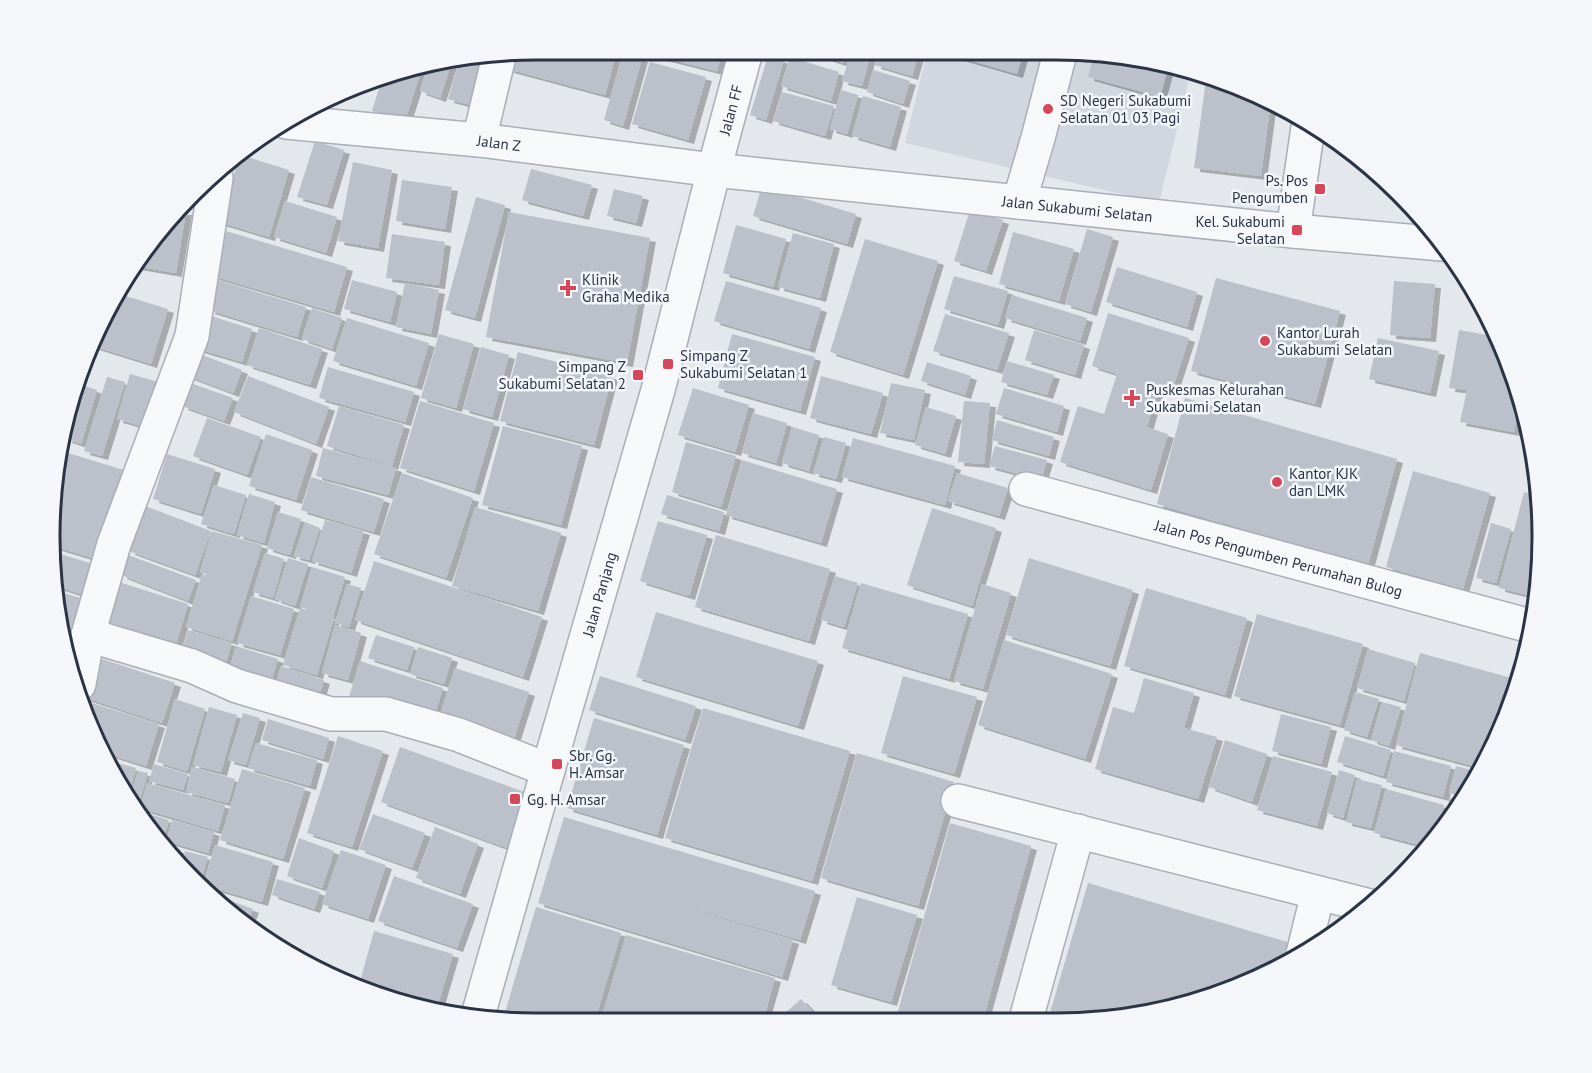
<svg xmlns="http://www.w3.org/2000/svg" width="1592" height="1073" font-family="'PT Sans',sans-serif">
	<defs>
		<filter id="shadow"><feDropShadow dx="6" dy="4" stdDeviation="0" flood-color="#0004"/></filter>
	</defs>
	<rect width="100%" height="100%" fill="#e4e7ec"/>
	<path fill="#d2d6de" d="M927,52L1119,54L1190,75L1159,203L905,143Z"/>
	<path fill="#bbc0ca" filter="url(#shadow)" d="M536,50H617L605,95L508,69L512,54Z
		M654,50L722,51L717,71L653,55Z
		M807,51L847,52L843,63Z
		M851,52H871L862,86L842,81Z
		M879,52H919L912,76L875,65Z
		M941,52L1017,53H1023L1017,74Z
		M623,53L642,58L623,126L604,120Z
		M1094,54H1119L1168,68L1160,97L1088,77Z
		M497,56L482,108L448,99L459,62Z
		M768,56L784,60L766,120L750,115Z
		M790,57L839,72L831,101L781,86Z
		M650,62L706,77L688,140L632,124Z
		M451,64L440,98L420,91L427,68Z
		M422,68L405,121L372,111L383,75Z
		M873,70L910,81L903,104L867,92Z
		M1206,80L1271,100L1261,176L1194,168Z
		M841,90L858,95L847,134L830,129Z
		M782,92L834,106L825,136L773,121Z
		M863,96L901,107L890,147L852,136Z
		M315,141L344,150L327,205L297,197Z
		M241,155L289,170L269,237L219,222L239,157Z
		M353,162L392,170L378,248L338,241Z
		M531,169L592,185L583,216L522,200Z
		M402,180L452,187L445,229L396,221Z
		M762,186L856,214L847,244L753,216Z
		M614,189L643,196L636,223L607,216Z
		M476,197L505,205L475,318L445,310Z
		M285,201L337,217L326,253L274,237Z
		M970,210L1003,220L986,271L954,261Z
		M181,211H186L176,273L135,266L150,240Z
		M509,212L650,238L627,363L486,337Z
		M736,225L786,239L773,287L723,273Z
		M1087,229L1113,237L1091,312L1065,304Z
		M226,231L347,267L334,312L213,276Z
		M1013,232L1074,249L1059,301L999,284Z
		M793,233L834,244L820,298L778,287Z
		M392,234L445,242L439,285L386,278Z
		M865,239L938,261L903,375L830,352Z
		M1117,267L1197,292L1187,327L1106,302Z
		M954,276L1008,291L998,325L944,309Z
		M1216,278L1340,311L1315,404L1191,371Z
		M218,280L306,307L297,337L209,310Z
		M352,280L397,292L390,322L344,309Z
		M726,281L821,308L809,349L714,321Z
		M1394,281L1435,284L1430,338L1390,335Z
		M405,283L439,290L431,334L396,327Z
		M119,294L168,309L151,364L90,345Z
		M1012,295L1087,318L1080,341L1005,318Z
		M312,308L342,318L332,349L302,339Z
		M1108,313L1189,338L1172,391L1159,387L1147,427L1168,434L1151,490L1060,462L1078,406L1104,414L1117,374L1092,366Z
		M945,314L1009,333L997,370L933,351Z
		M208,315L252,329L242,362L198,349Z
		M347,318L429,343L416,386L333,361Z
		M259,328L322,349L310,385L247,365Z
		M1034,330L1084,345L1075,375L1025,360Z
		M1459,330L1499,337L1505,350L1520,399L1514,432L1460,422L1467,390L1449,388Z
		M439,334L474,344L456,408L421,398Z
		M732,334L815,357L800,411L718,388Z
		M1378,338L1439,351L1430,393L1369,379Z
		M481,347L509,355L492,417L463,409Z
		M518,352L612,376L594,445L500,421Z
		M197,353L242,370L233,393L188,376Z
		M1007,361L1054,375L1047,395L1001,382Z
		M927,362L971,376L965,395L921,381Z
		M328,367L414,392L405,422L319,398Z
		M130,374L169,385L156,430L117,419Z
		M248,376L329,407L316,444L234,412Z
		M821,376L883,393L871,434L810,418Z
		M107,377L125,382L102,456L84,451Z
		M190,383L233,398L224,421L182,406Z
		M891,383L925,390L914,440L880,433Z
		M79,384L97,390L81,444L66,439Z
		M693,388L749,405L735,452L678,435Z
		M1004,388L1064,406L1057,432L996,414Z
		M1185,398L1397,459L1368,565L1157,504Z
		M420,401L494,423L474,491L400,468Z
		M964,401L990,403L984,464L958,462Z
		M339,406L404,425L392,466L327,446Z
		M926,407L956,416L945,454L915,445Z
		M753,413L787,423L776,463L742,453Z
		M207,418L261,437L247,475L193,456Z
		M997,420L1054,437L1049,456L992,440Z
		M503,426L582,446L561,525L482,505Z
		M792,427L819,435L809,471L782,463Z
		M266,434L312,450L296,500L249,486Z
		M824,437L846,443L836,479L813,473Z
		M853,438L955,466L945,505L842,477Z
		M686,442L736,456L721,507L672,492Z
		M995,446L1047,460L1041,480L989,466Z
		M323,448L396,468L388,495L316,476Z
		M68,453L127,471L99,560L53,546L51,509Z
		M167,454L215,469L201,514L153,499Z
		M742,460L837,489L821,543L726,515Z
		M1413,471L1490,493L1463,589L1386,567Z
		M402,473L473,498L446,578L374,554Z
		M957,473L1008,488L999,516L948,501Z
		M311,477L384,499L374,532L301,510Z
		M214,485L246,495L234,534L201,524Z
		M1524,492L1539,496L1542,536L1536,597L1499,588Z
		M249,494L275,502L264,543L237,535Z
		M667,495L724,512L719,531L661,514Z
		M145,506L211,531L195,575L129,551Z
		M475,507L561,533L538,611L452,586Z
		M932,508L996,528L972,606L907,585Z
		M278,512L301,519L290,555L267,548Z
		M325,520L364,531L351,573L312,561Z
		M658,521L707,535L689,596L640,581Z
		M305,522L320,528L309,560L294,556Z
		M1491,523L1511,529L1496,583L1476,578Z
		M212,531L262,545L232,641L186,627L202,574L236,583L200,572Z
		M716,535L830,569L809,641L695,607Z
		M54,552L96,565L87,596L56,586Z
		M265,553L284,559L273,598L253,592Z
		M128,555L196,580L188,601L121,575Z
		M288,558L308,564L295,606L275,599Z
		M1029,558L1133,590L1110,666L1006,635Z
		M374,561L542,617L523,677L355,620Z
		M312,567L345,577L333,617L300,607Z
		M835,576L858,583L844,627L821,620Z
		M119,582L188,604L175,648L105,625Z
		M861,583L968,614L949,679L842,648Z
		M347,584L361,588L349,627L335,623Z
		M982,584L1011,593L983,689L954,681Z
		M1146,588L1247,618L1225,695L1124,666Z
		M56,591L91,601L80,637L59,631Z
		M251,596L294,609L280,655L237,643Z
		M300,608L334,618L317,675L283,665Z
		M656,612L818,661L798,726L636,677Z
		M1257,614L1363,644L1340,725L1234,696Z
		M335,625L361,633L348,680L322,673Z
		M188,630L232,643L224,668L180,655Z
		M376,635L414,647L407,670L368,658Z
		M60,636L77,641L71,663Z
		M1004,640L1112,674L1085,759L978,725Z
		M236,646L278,659L270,684L229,671Z
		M418,647L452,658L444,684L410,674Z
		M1368,649L1415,663L1404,701L1357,688Z
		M1420,653L1519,680L1506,723L1481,768L1396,745Z
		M93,656L175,683L162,723L83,697Z
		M360,661L443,688L432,723L349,697Z
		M281,666L324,680L318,699L275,686Z
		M455,668L529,692L512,745L438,721Z
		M600,676L696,706L685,740L589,710Z
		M903,676L977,697L954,774L881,753Z
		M1144,678L1194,693L1184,728L1217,737L1198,799L1095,769L1113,707L1134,713Z
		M1355,692L1379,699L1367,737L1344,730Z
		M175,699L205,709L187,771L157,762Z
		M85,701L159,724L146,766L105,753Z
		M1382,702L1401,707L1389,746L1371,740Z
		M209,707L237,715L221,772L193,765Z
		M703,708L850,751L812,881L665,838Z
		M243,713L260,718L246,765L228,760Z
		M1281,714L1331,727L1321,764L1272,751Z
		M594,718L684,745L657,835L567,808Z
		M268,719L329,738L323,759L262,740Z
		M338,736L383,751L352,847L307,833Z
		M1345,736L1391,750L1383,776L1337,762Z
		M1225,740L1267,754L1252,802L1209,787Z
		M256,743L317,760L310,786L248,768Z
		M400,747L527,793L507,848L381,802Z
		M1394,751L1451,766L1443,797L1386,782Z
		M857,753L954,782L918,906L821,878Z
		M1273,756L1332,772L1317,826L1257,810Z
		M107,760L136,768L128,797L115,780Z
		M154,764L188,774L183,790L149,781Z
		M1456,766L1479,772L1466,798L1449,793Z
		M192,767L235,779L228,803L186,792Z
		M242,769L305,788L283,859L220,840Z
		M1339,770L1355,775L1343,818L1327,813Z
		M138,771L148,773L137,809L129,799Z
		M1357,779L1382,785L1371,828L1346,822Z
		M147,783L225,805L218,831L140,808Z
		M1386,789L1444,805L1436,836L1427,847L1374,833Z
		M1450,798L1464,801L1441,830Z
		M142,812L169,820L164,836L156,833L141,814Z
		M373,814L425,833L412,868L359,849Z
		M564,817L815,891L800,940L572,873L793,940L782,977L538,903Z
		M172,820L214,832L208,853L166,841Z
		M950,823L1031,846L982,1023L895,1022Z
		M435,827L478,844L460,894L416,878Z
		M299,838L334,851L322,888L287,876Z
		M165,845L181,850L178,862Z
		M215,845L273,862L262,902L203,885Z
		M341,850L386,865L368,919L322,904Z
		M185,851L208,857L200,882L192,880L181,866Z
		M394,876L473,904L457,948L378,921Z
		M277,879L320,892L314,909L272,895Z
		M1088,883L1291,943L1285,963L1242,986L1151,1014L1047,1023Z
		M210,893L253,909L248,921L210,894Z
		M857,897L917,915L891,1002L831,985Z
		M536,907L621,933L595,1020H516L504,1016Z
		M374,931L453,954L437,1008L359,985Z
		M626,935L775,978L763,1021L601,1020Z
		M801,999L822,1022L776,1021Z"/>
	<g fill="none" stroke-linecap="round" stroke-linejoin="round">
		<defs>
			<g id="minor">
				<path id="s1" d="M286,122L479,140L714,170L1019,202L1293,231L1442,244"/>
				<path d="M479,140L499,56"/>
				<path d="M1019,202L1038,138L1060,53"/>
				<path d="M1293,231L1308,127"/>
				<path id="s2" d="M1026,489L1534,627"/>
				<path d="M88,635L192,666L237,686L331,714H386L459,735L548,770"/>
				<path d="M79,684L88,635L114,544L192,336L216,178"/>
				<path d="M958,801L1370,906"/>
				<path d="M1303,954L1318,893"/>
				<path id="s3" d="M477,1019L548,770L658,390L714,170L746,51"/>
				<path d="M1025,1023L1078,831"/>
			</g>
		</defs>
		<use href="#minor" stroke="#a9aeb7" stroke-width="36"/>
		<use href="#minor" stroke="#f7f8fa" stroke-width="33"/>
	</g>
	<g fill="#d1495b" stroke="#f4f6f9" stroke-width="2">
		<circle cx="1048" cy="109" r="6"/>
		<rect x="1314" y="183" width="12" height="12" rx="3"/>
		<rect x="1291" y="224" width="12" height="12" rx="3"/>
		<path d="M565 279h6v6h6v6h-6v6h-6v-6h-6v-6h6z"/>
		<circle cx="1265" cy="341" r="6"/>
		<rect x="662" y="358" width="12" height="12" rx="3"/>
		<rect x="632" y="369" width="12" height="12" rx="3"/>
		<path d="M1129 389h6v6h6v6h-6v6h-6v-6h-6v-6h6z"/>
		<circle cx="1277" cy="482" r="6"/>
		<rect x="551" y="758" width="12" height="12" rx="3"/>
		<rect x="509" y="793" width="12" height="12" rx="3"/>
	</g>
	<g text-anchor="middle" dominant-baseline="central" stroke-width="5" stroke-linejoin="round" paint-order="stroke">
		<g font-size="15" fill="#2b3445" stroke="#f4f6f9" text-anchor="start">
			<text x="1060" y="100">SD Negeri Sukabumi<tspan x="1060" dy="17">Selatan 01 03 Pagi</tspan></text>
			<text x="1308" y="180" text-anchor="end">Ps. Pos<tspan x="1308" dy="17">Pengumben</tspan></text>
			<text x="1285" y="221" text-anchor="end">Kel. Sukabumi<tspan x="1285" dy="17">Selatan</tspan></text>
			<text x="582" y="279">Klinik<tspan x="582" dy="17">Graha Medika</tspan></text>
			<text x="1277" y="332">Kantor Lurah<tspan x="1277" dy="17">Sukabumi Selatan</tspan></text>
			<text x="680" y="355">Simpang Z<tspan x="680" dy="17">Sukabumi Selatan 1</tspan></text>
			<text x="626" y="366" text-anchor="end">Simpang Z<tspan x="626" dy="17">Sukabumi Selatan 2</tspan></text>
			<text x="1146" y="389">Puskesmas Kelurahan<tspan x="1146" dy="17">Sukabumi Selatan</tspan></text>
			<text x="1289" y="473">Kantor KJK<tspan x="1289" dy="17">dan LMK</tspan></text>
			<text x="569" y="755">Sbr. Gg.<tspan x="569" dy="17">H. Amsar</tspan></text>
			<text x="527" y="799">Gg. H. Amsar</text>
		</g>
		<g font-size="15" fill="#2b3445" stroke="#f4f6f9">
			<text stroke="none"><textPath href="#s3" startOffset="944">Jalan FF</textPath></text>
			<text stroke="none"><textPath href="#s1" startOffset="214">Jalan Z</textPath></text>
			<text stroke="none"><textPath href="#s1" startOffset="796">Jalan Sukabumi Selatan</textPath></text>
			<text stroke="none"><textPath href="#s2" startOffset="262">Jalan Pos Pengumben Perumahan Bulog</textPath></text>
			<text stroke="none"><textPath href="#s3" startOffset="442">Jalan Panjang</textPath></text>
		</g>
	</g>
	<path d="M0 0H1592V1073H0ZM536 60H1056A476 476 0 0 1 1532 536V537A476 476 0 0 1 1056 1013H536A476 476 0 0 1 60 537V536A476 476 0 0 1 536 60Z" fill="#f4f6f9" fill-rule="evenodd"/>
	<path fill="none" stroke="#2b3445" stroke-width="3" d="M536 60H1056A476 476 0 0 1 1532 536V537A476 476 0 0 1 1056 1013H536A476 476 0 0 1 60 537V536A476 476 0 0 1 536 60Z"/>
</svg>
